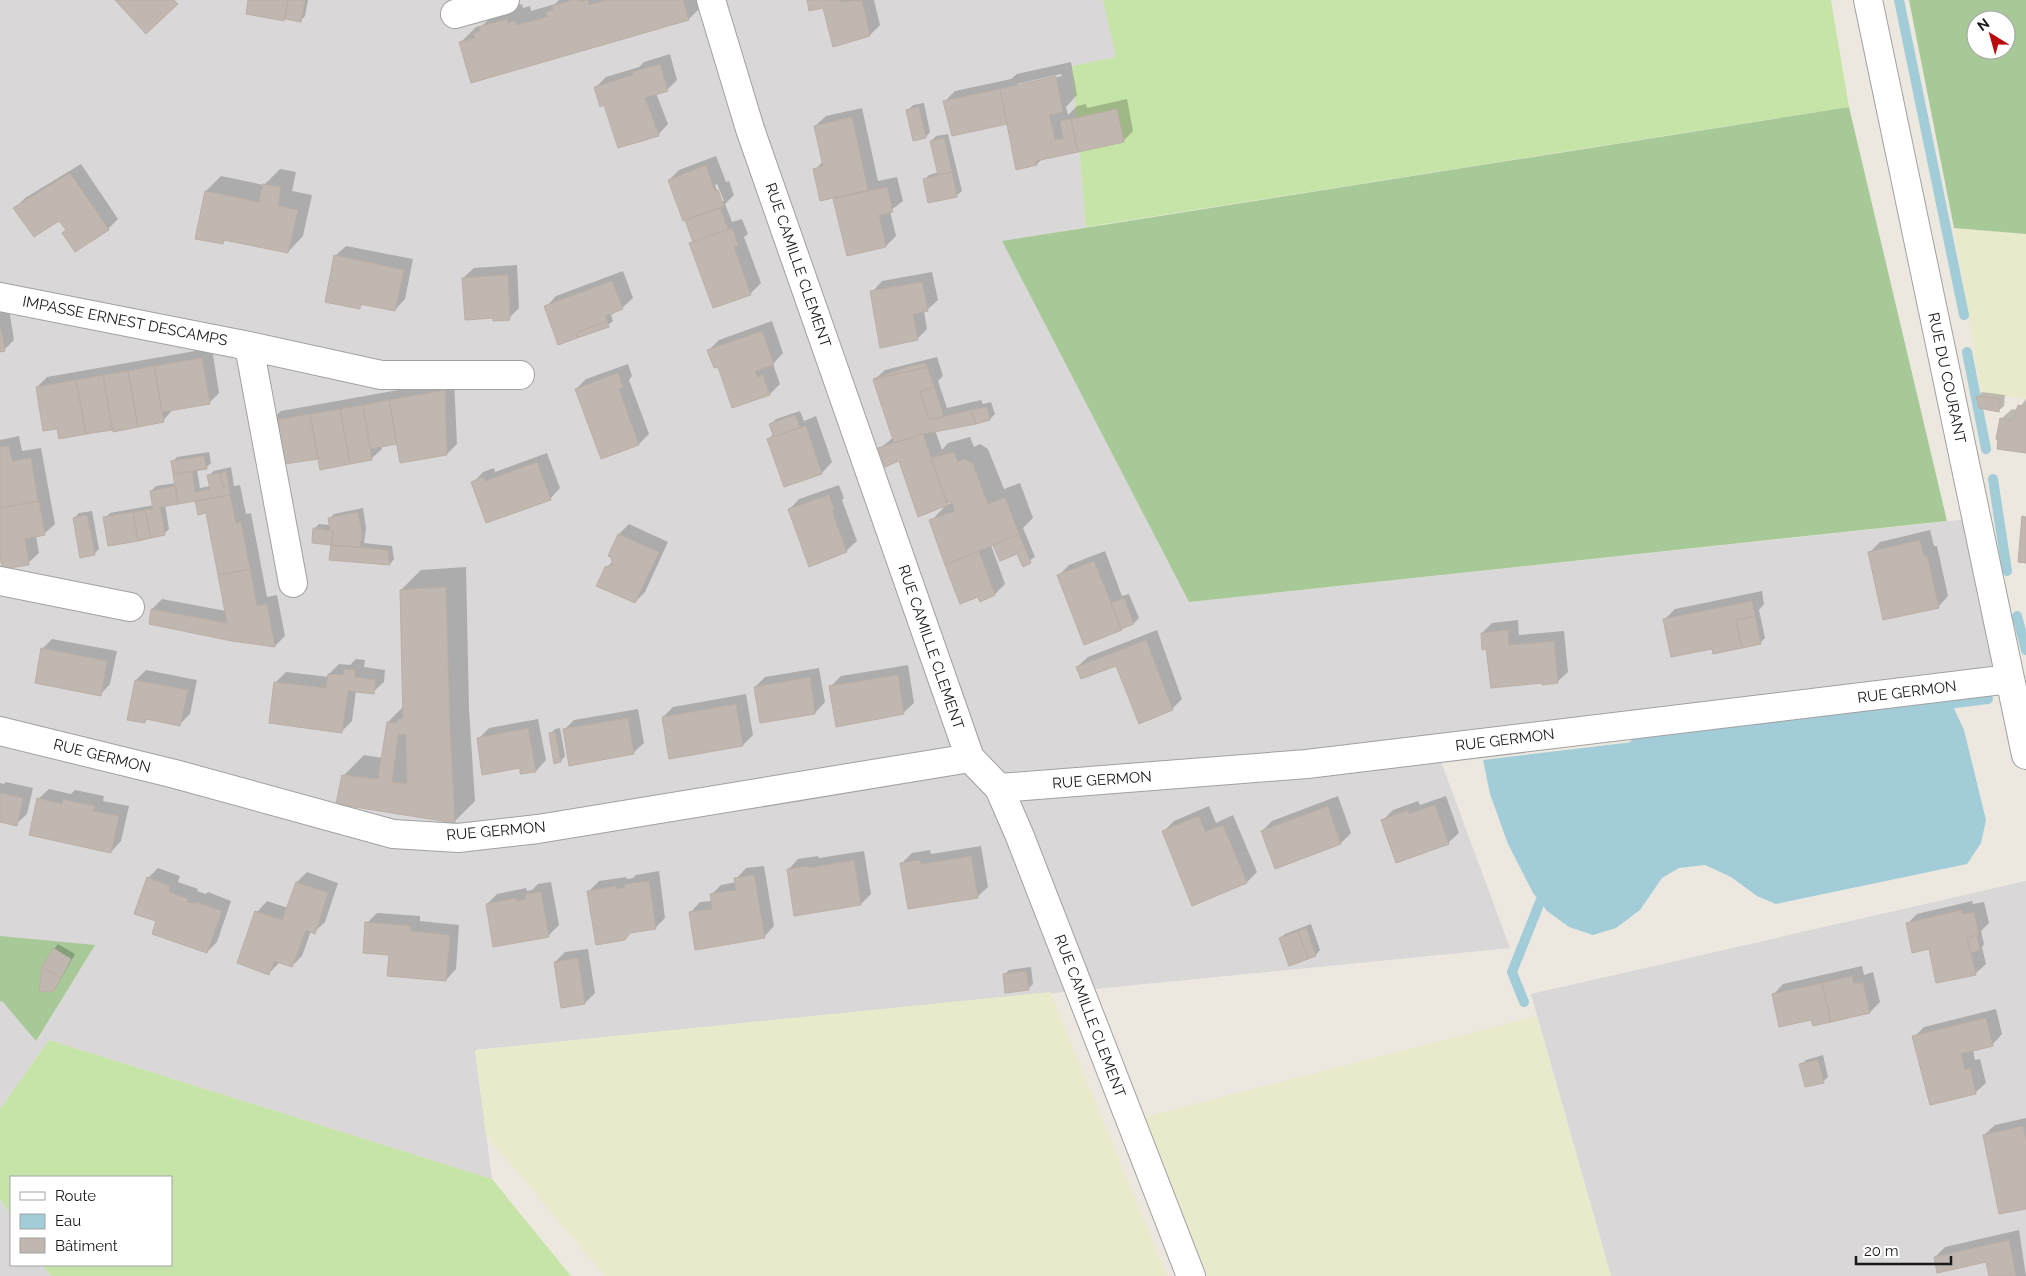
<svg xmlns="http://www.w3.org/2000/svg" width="2026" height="1276" font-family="Raleway,sans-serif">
	<rect width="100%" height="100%" fill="#ece8e0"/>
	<path fill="#d9d7d7" d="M0,0H1103L1117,57L1072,66L1086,227L1003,242L1189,602L1970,519L1996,675L1440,759L1510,948L475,1050L492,1179L49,1040L0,1109Z
		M2026,881V1276H1611L1531,994Z
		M0,1198L11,1216V1265H42L51,1276H0Z"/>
	<path fill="#e9eacc" d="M1954,228L2026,234V399L1981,393Z
		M1050,992L1167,1276H605L486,1135L475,1050Z
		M1537,1016L1611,1276H1207L1144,1117Z"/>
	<path fill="#c7e4a8" d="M1103,0H1831L1849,107L1086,227L1072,66L1116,57Z
		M49,1040L492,1179L571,1276H51L42,1265H171V1177H11V1216L0,1198V1109Z"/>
	<path fill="#a7c997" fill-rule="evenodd" d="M1909,0H2026V234L1954,228ZM1976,20H2006V50H1976Z
		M1849,107L1947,521L1189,602L1002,241Z
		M0,936L95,945L36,1041L3,1002L0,1001Z"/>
	<path fill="#a2cdd8" d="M1952,704L1964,730L1986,820L1981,843L1967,864L1776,904L1757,896L1731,877L1705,865L1679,868L1662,878L1640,910L1616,928L1593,935L1569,927L1547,911L1533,893L1508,844L1490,794L1483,760Z"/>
	<path fill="#0003" fill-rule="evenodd" d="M250,0H308L305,16L300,21L286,18L284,20Z
		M559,0H703L704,4L689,19L461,42L476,27L483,25L496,12L522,4L523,8L530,6L531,11L555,4Z
		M808,0H874L880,25L870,35L834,46L824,6Z
		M670,54L677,80L667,90L656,93L668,124L658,135L605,104L595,88L606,77L639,67L644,62Z
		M1071,62L1077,95L1066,107L1068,115L1077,106L1086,104L1087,108L1127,99L1133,131L1123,141L1043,158L1037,164L1008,121L945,101L955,91L1011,79L1017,74ZM1061,74L1062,76L1017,86V84Z
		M924,103L930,132L926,137L908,110L913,105Z
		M862,108L878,181L897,177L903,201L890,211L896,236L886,246L848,255L834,197L815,170L823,161L815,126L826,116Z
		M948,134L962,191L957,195L929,202L924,180L929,175L939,172L931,141L936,136Z
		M716,156L726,182L729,181L734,195L725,204L732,222L742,219L748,234L744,237L761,283L751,293L713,306L691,243L694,241L669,180L679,170ZM717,184L724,201H721L715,185Z
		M81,164L118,219L108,229L67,230L59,219L15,208L25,198Z
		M280,169L296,172L292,191L312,195L303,236L288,252L226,239L223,243L206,191L221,176L264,185Z
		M346,246L413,259L405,299L395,310L364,303L359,308L335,256Z
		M517,265L519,308L509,318L463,278L474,268Z
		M623,271L633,298L622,308L611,315L613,321L608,325L546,307L556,296Z
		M932,272L938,300L927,310L924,311L927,329L917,339L872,292L882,281Z
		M0,307L9,309L14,340L4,350L0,351Z
		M772,321L783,353L773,364L780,384L770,394L733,407L718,365L709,350L719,340Z
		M212,348L219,393L209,403L173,409L163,421L60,438L58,427L37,387L47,377Z
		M937,357L943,376L938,381L947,408L981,400L983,404L991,402L995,414L990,419L935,430L942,450L948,443L970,437L974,447L980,444L988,449L1004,489L1020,483L1033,518L1023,528L1035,557L1023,565L1018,552L1001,560L994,543L991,545L1005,584L995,594L979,596L960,603L931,521L946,505L957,501H950L947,504L900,460L880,448L894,437L874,380L885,370Z
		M628,364L632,376L629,380L649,434L639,444L602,458L576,389L586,379Z
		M454,380L457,444L447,454L398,443L381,446L382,449L371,459L319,457L279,464L270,421L281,411Z
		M1982,392L2005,395L2004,406L1999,410L1978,396Z
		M2026,399V451L2001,419L2012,409L2018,410Z
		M800,411L804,421L816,416L832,462L822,473L785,485L768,440L774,433L771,424L776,419Z
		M19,436L22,451L41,448L55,524L44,534L36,536L39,553L28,563L0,554V440Z
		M209,452L211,463L206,468L197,470L200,488L211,486L209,475L214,471L231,467L234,486L240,485L246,514L251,513L267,597L277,595L285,636L275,646L232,640L150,623L152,609L162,599L226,611L207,512L199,499L165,505L169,529L164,534L105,518L110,513L154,505L151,491L156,486L176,483L172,462L177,457Z
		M547,453L560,488L550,499L473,483L483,472L494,468L495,472Z
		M839,485L844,498L842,500L857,541L846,551L789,510L799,499Z
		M363,508L366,528L364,543L392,546L394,559L390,564L331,559L333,543L314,529L319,524L330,525L329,519L334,514Z
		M92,511L99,549L94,554L74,518L79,513Z
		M629,524L668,542L645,592L635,602L606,568L613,561L609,555L619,534Z
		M1930,530L1934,546H1937L1948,596L1938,607L1870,552L1880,542Z
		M1105,551L1122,596L1129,594L1139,618L1134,623L1058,576L1069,565Z
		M466,567L469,709L475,801L455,821L343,776L364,755L383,758L388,722L404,706L401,590L421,570Z
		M1762,591L1764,604L1759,610L1765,638L1760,643L1713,647L1665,619L1675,609Z
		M1518,620L1519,635L1564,631L1568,672L1557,682L1487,647L1482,633L1492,623Z
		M1157,630L1182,699L1172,709L1117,665L1077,667L1088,657Z
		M52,639L117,651L110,684L100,695L42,649Z
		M356,659L365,660L364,667L385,670L384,682L373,692L356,691L352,721L341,732L276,682L286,672L329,677V674L339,664L350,665Z
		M908,665L914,703L903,713L831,686L841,676Z
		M819,668L825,702L815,713L755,687L765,677Z
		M146,670L197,680L190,714L180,724L148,718L145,722L129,719L136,680Z
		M746,694L753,735L743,745L663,717L673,707Z
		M638,709L644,743L633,753L564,730L574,720Z
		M538,719L546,760L536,771L522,773L521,767L479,738L489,728Z
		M560,728L565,756L561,761L550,734L555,729Z
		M6,782L33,788L27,814L16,824L0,821V783L4,784Z
		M49,789L71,794L75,790L104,796L103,801L129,806L121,841L111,852L38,799Z
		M1338,796L1351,833L1341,843L1262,831L1272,821Z
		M1446,796L1459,833L1448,843L1383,820L1393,810L1418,801L1420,805Z
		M1209,806L1216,823L1233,815L1257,872L1247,882L1193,904L1164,831L1174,821Z
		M981,846L988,887L977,897L902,863L912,853L930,850L931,854Z
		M864,851L871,894L861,904L796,915L788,870L798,859L818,856L819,858Z
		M764,866L774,926L764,937L690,913L700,902L712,901L711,895L721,885L736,882V879L746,868Z
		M158,868L180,876L178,882L198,889L197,891L206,894L208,892L231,901L217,942L207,952L157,921L148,878Z
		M659,871L665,918L655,928L631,931L589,891L599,881L626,877L627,879L633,878L636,875Z
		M307,872L338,883L325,922L314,932L311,931L302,956L292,966L280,962L269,973L257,912L267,901L288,908L297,882Z
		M551,882L559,925L548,936L487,904L497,894L526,888L527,891L532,890L538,884Z
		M1972,901L1973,904L1984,902L1989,923L1981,931L1984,944L1982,947L1986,964L1975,974L1930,947L1907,924L1917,914Z
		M377,913L420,916V921L459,925L456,969L446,980L390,954L367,923Z
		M1311,924L1320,950L1316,955L1280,939L1285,934Z
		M58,944L75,954L57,986L52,991L54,949Z
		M588,949L595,993L585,1003L555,962L565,952Z
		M1862,966L1864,975L1873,972L1880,1002L1870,1012L1812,1018L1773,995L1783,984Z
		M1031,967L1033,984L1028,989L1004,975L1009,970Z
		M1996,1009L2002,1034L1992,1045L1973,1050L1975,1060L1980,1059L1986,1083L1975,1093L1914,1037L1924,1027Z
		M1823,1055L1828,1077L1823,1082L1801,1065L1806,1060Z
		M2026,1118V1207L1984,1135L1995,1125Z
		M2019,1230L2026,1276H1990L1987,1260L1935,1257L1945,1247Z"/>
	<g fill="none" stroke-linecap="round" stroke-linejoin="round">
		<path stroke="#a2cdd8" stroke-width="10" d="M1899,0L1964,315
			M1967,352L1986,449
			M1993,479L2007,571
			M2017,616L2026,650
			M1629,754L1636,742L1988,699
			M1524,1002L1512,972L1540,902L1547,891"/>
	</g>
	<path fill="#c0b7b0" stroke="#bcaea4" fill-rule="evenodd" d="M115,0H174L178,4L146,34Z
		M248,0H288L284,21L246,14Z
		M288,0H305L301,22L285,19Z
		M572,0H580L581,2L588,0L589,5L606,0H683L689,20L471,83L459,42L475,38L473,33L480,31L479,27L507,19L508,23L515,21L516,25L532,21L547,17L546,12L553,10L552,6Z
		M807,0H840L841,2L862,0L870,36L833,47L823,8L809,11Z
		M660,64L668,91L645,98L659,136L618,148L604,105L600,107L594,87L633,75L632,72Z
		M1056,76L1063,112L1049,115L1055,140L1063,139L1060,121L1071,119L1078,152L1036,161L1037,165L1016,170L1000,89Z
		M1000,89L1007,124L952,136L943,101Z
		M919,107L926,138L913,141L906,110Z
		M1117,109L1124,142L1078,152L1071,119Z
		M852,117L868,190L820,201L813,169L823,166L814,126Z
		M944,138L952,172L938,175L930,141Z
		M706,165L715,192L718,190L724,206L683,221L668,180Z
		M952,172L957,197L928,203L923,179Z
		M70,173L109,230L75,252L62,233L66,230L59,221L34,237L13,208Z
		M263,184L281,187L278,206L298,210L288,253L224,240L223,244L195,239L205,191L259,202Z
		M887,187L893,212L879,215L886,247L847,256L833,199Z
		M720,208L728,229L693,242L685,220Z
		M732,228L738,245L734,247L751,295L713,308L689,243Z
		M334,255L404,270L395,311L360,304V309L325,302Z
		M508,275L510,320L493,321V318L465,320L462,278Z
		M612,281L623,309L605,316L607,321L576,333L577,338L558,345L544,306Z
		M922,282L928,311L913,314L918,340L880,348L870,291Z
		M607,321L609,327L577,338L576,333Z
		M0,324L5,351L0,352Z
		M762,331L774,365L755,371L757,377L763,375L770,395L732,408L718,367L714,368L707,350Z
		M202,358L210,404L162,412L154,366Z
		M926,363L927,367L873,379L911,366Z
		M154,366L164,422L138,427L128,371Z
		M927,367L934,387L920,392L929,420L971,410L976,424L923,434L894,443L873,380Z
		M128,371L138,427L113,432L103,375Z
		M618,373L623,387L619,389L639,445L601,459L575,389Z
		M103,375L112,430L86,434L76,380Z
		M76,380L86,434L59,439L57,429L43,431L36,387Z
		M934,387L944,417L929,420L920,392Z
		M445,390L447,455L400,463L389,400Z
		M1976,396L2001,399L1999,412L1979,408Z
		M389,400L397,444L370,449L363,405Z
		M363,405L372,460L350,464L340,409Z
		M2018,405L2026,407V453L1997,449L1998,440L1996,439L2000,418L2013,421Z
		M987,407L990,420L976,424L971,410Z
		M340,409L350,464L320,470L310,414Z
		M310,414L318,459L278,465L269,421Z
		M795,415L800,427L774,437L769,424Z
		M806,426L822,474L784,487L767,439Z
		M923,434L948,505L918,517L899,461L885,467L878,448Z
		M9,446L12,461L31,458L38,501L0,508V447Z
		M954,452L958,462L964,459L973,464L988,504L1005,498L1019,534L945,565L929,520L955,511L952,502L947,503L931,458Z
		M204,456L207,469L173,474L171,461Z
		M537,462L551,500L486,523L471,482L483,477L485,481Z
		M226,471L229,486L223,487L220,473Z
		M192,472L195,492L210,489L207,475L220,473L223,487L229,486L230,495L178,504L173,474Z
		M176,486L178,504L160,507L165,535L151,538L145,510L153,509L150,491Z
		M230,495L236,524L241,522L250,569L218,575L206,513L198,515L195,501Z
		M829,495L834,510L832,511L847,552L809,567L788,509Z
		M39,501L45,535L25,539L29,565L2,569L0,556V508Z
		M145,510L151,538L138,541L133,512Z
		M133,512L138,541L108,546L103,517Z
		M358,512L362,534L360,547L331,545L333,531L330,530L328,518Z
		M87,515L95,555L80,558L73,518Z
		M2022,516L2026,517V563L2018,562Z
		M313,528L333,531L331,545L312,543Z
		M618,534L659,552L635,603L596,586L605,567L613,565L611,557L608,556Z
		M1019,534L1031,563L1023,567L1017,554L1000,561L993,545Z
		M1920,540L1924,556L1927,555L1939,608L1883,620L1868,552Z
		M331,545L388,550L390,565L329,560Z
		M979,551L995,595L980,602L978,597L960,604L945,565Z
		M1094,561L1122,630L1084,645L1057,575Z
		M250,569L257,606L267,604L275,647L232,641L149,624L151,609L227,623L218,575Z
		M446,587L450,730L455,823L336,804L342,775L378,779L387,722L397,723L398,719H403L400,590ZM398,734H406L407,784L392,782Z
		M1124,598L1134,624L1121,629L1111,603Z
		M1752,601L1755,616L1736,620L1742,648L1713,654L1712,649L1671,657L1663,619Z
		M1755,616L1761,644L1742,648L1736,620Z
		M1508,630L1509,645L1554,641L1558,683L1542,685V683L1491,688L1486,649L1482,650L1481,633Z
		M1146,640L1173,710L1139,724L1116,666L1081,679L1076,667Z
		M41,648L107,661L101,696L35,683Z
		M344,669L355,670L354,677L376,680L374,694L348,691L342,733L269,723L274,682L326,688L328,674L343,675Z
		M898,675L904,714L836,727L829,686Z
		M810,677L815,714L760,723L754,687Z
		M135,680L188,690L180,726L146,719L145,723L127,720Z
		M736,704L743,746L669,759L662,717Z
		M628,718L634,754L569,766L563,729Z
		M528,728L536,772L520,774V768L482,775L477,738Z
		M555,732L561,762L554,764L549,733Z
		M0,793L23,798L17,826L0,822Z
		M37,798L62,804L63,799L79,803L95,806L93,811L119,816L111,853L29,835Z
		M1435,805L1449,844L1396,863L1381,820L1408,810L1409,814Z
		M1328,806L1341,844L1275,869L1261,831Z
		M1199,816L1205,832L1223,825L1247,883L1192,906L1162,831Z
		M971,856L978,898L908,909L900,863L920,860L921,864Z
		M854,860L861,905L794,916L787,869L808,866L809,868Z
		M754,875L765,938L695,950L689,912L712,909L710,894L736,890L734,878Z
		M147,877L170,886L169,892L188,899L187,902L195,904L196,902L222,911L207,953L152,934L156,921L134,914Z
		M649,881L656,929L630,933L625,940L596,945L587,891L616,886L617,889L625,887V884Z
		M296,882L328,893L315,934L306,930L292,967L274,961L269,975L237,963L255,911L282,920Z
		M541,892L549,937L493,947L486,904L516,898L517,901L526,899V894Z
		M1962,910L1963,914L1974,912L1979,935L1967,938L1976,975L1936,983L1929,949L1912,953L1906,923Z
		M365,922L410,926V931L450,935L446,981L387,976L389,955L363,953Z
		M1306,928L1316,956L1308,959L1298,931Z
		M1298,931L1308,959L1289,966L1279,938Z
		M1977,935L1980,950L1971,953L1967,938Z
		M53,948L71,959L61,978L42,967Z
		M578,958L585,1004L561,1008L554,962Z
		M42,967L61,978L53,992L39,991Z
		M1026,971L1029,990L1005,993L1003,974Z
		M1852,976L1854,984L1863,982L1870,1013L1831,1022L1822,983Z
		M1822,983L1831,1022L1813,1026L1811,1020L1779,1027L1772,994Z
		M1986,1018L1993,1046L1961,1054L1965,1070L1970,1068L1976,1094L1930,1105L1912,1036Z
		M1818,1060L1824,1083L1805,1087L1799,1064Z
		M2023,1126L2026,1140V1209L1999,1214L1983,1135Z
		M2009,1240L2016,1276H1989L1986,1262L1937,1273L1934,1257Z"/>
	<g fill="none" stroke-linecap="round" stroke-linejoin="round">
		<defs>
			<path id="minor" d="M711,0L750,129L970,758L999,788L1019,834L1191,1276
				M1868,0L2026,755
				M455,14L505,0
				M0,297L249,346L381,375H520
				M249,346L293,583
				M0,581L130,607
				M0,731L175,774L393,834L458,838L538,829L970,758
				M999,788L1307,764L2010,679"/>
		</defs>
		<use href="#minor" stroke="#a1a1a1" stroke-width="30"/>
		<use href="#minor" stroke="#fff" stroke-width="28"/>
	</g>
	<g text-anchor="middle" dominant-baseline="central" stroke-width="4" stroke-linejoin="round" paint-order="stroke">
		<g font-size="15" fill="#1a1a1a" stroke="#fff">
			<text transform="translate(798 265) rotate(71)">RUE CAMILLE CLEMENT</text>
			<text transform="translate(125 321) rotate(11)">IMPASSE ERNEST DESCAMPS</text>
			<text transform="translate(1947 378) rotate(78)">RUE DU COURANT</text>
			<text transform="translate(931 647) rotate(71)">RUE CAMILLE CLEMENT</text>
			<text transform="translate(1907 692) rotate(-7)">RUE GERMON</text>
			<text transform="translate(1505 740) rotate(-7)">RUE GERMON</text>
			<text transform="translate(102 756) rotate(14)">RUE GERMON</text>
			<text transform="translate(1102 780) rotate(-4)">RUE GERMON</text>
			<text transform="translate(496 831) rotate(-5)">RUE GERMON</text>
			<text transform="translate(1090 1016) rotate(69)">RUE CAMILLE CLEMENT</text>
		</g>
	</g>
	<rect x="10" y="1176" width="162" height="90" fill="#ffffff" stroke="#a3a3a3"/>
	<rect x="20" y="1192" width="25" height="8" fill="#ffffff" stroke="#a3a3a3"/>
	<text x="55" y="1201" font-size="15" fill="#1a1a1a">Route</text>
	<rect x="20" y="1214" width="25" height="15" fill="#a2cdd8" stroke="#a3a3a3"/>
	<text x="55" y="1226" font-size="15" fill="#1a1a1a">Eau</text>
	<rect x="20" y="1238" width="25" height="15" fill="#c0b7b0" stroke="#a3a3a3"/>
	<text x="55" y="1251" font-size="15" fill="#1a1a1a">Bâtiment</text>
	<g transform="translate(1991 35) rotate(323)"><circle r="24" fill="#ffffff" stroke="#a3a3a3"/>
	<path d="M0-4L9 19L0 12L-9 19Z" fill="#bb0a0e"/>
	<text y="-8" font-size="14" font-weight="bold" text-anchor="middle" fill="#1a1a1a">N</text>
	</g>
	<path d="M1856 1256v8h95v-8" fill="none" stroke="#1a1a1a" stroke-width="2.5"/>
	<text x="1864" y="1256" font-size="15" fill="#1a1a1a" stroke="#ffffff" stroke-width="4" paint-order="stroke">20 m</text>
</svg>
